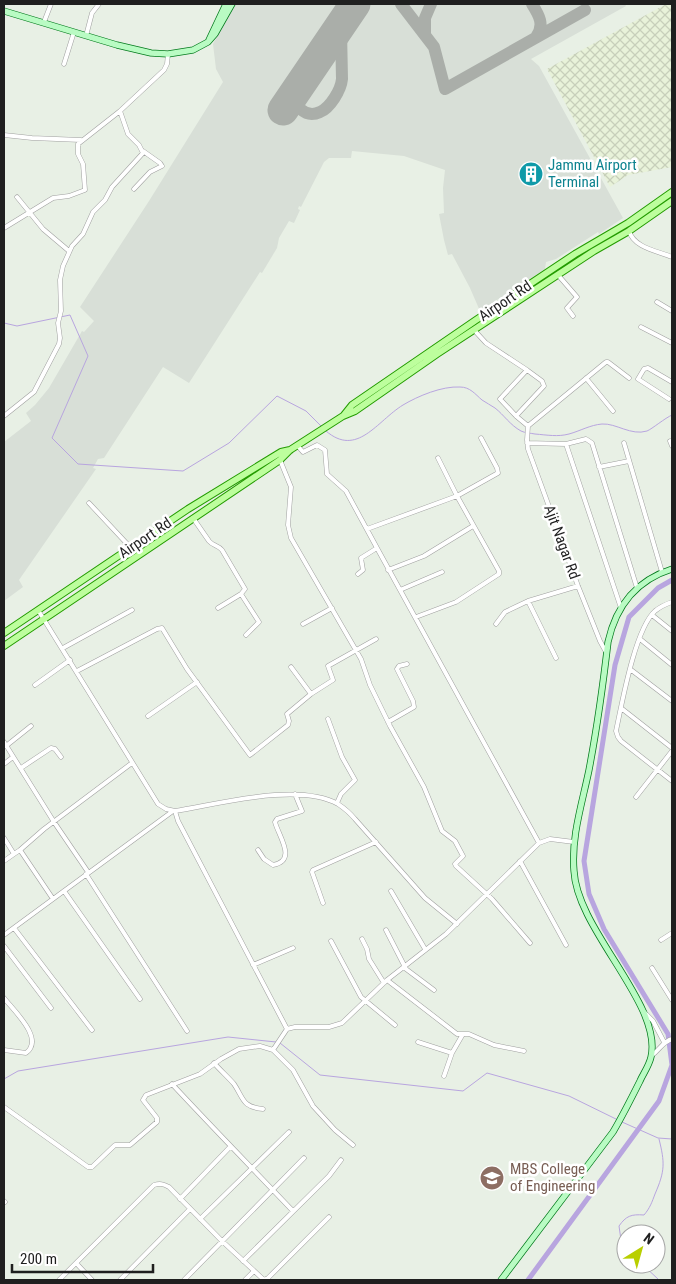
<svg xmlns="http://www.w3.org/2000/svg" width="676" height="1284" font-family="'Roboto Condensed',sans-serif">
	<defs>
		<pattern id="military-cross-hatch" width="8" height="8" patternUnits="userSpaceOnUse" patternTransform="scale(1.25)"><rect width="8" height="8" fill="#e8f2d9"/><path d="M0 0l8 8M0 8l8-8" fill="none" stroke="#c7cfba"/></pattern>
	</defs>
	<rect width="100%" height="100%" fill="#e8f0e5"/>
	<path fill="url(#military-cross-hatch)" d="M666,4H672V167L628,175L610,187L547,69Z"/>
	<path fill="#d8dfd7" d="M234,4H625L626,6L531,59L539,66L623,218L599,234L598,232L556,259L546,262L545,269L480,311L470,288L452,254L448,255L444,240L439,214L444,213L443,188L445,170L404,156L352,151L351,158H329L324,162L301,207L299,206L298,209L300,210L294,223L289,221L279,238L277,248L262,273L260,272L189,383L163,367L104,458L98,459L93,468L96,469L19,580L23,587L4,601V461L5,460L4,442L31,421L26,413L35,405L49,388L82,331L84,332L94,321L80,307L149,201L223,82L216,69L213,44Z"/>
	<g fill="none" stroke-linecap="round" stroke-linejoin="round">
		<path stroke="#b8a5df" stroke-width="1" d="M4,323L17,326L70,315L88,356L52,438L78,464L183,471L229,443L277,396L306,411L321,426
			M326,431C357,458 377,421 403,405C418,396 442,386 460,387C470,387 475,394 482,400C486,403 491,405 495,408C504,415 510,425 521,431C525,433 530,433 535,434C547,435 558,437 569,434C580,431 590,425 602,424C616,423 631,436 647,431C652,429 665,418 672,415
			M280,1043L320,1075L463,1091L487,1073L569,1096L618,1120
			M4,1079L18,1071L228,1037L276,1042
			M622,1122L658,1138L672,1139
			M626,1250L621,1240L619,1226C626,1216 631,1214 644,1215C650,1208 652,1202 655,1194C665,1171 665,1163 659,1139
			M642,1264L659,1280"/>
		<path stroke="#b8a5df" stroke-width="5" d="M528,1280L659,1101L672,1065L668,1034L604,929L589,894L584,861L615,665L629,617L658,588L672,580"/>
		<path stroke="#aaaea9" stroke-width="12" d="M401,4L434,47L445,89L585,10
			M532,4C539,15 545,25 536,37
			M425,34V18L431,4
			M319,57L298,80L293,91C293,105 305,119 320,112C330,108 341,90 342,79L341,30L343,21"/>
		<path stroke="#aaaea9" stroke-width="31" d="M283,110L355,4"/>
		<defs>
			<path id="street" d="M44,22L51,4
				M86,36L92,13L99,4
				M64,64L74,32
				M120,111L164,70L167,64L168,54
				M4,135L32,138L81,140
				M134,189L150,172L162,166L160,163L143,151
				M17,197L43,229L69,251
				M4,228L53,198L69,196L85,190L83,164L78,154V144L120,111L128,134L139,145L143,153L112,187L105,200L93,212L83,234L72,246L63,266L60,280L61,311L58,323L60,338L59,344L34,392L4,416
				M629,231C634,248 658,251 672,257
				M558,275L577,297L567,308L573,316
				M657,302L672,311
				M641,327L672,343
				M474,330L486,343L527,370L500,399L516,416L528,426
				M586,378L613,411
				M669,399L638,379L644,369L648,368L672,382
				M516,416L544,386L542,381L527,370
				M528,426L527,440L528,449L578,586L600,641L606,652
				M528,426L606,362H608L629,378
				M670,441L672,446
				M527,443L566,444L621,608
				M624,443L662,572
				M566,444L586,439L592,443L637,588
				M297,445L303,452L317,445L325,450L327,474L346,491L377,548L361,558L363,570L358,574
				M280,460L291,487L288,525L291,538L361,659L370,685L390,726L424,787L442,831L455,841L463,856L455,864L456,866L492,899L530,943
				M599,467L629,461
				M89,503L131,548
				M193,518L209,541C213,546 218,545 222,550L245,589L241,594L218,608
				M367,529L457,496L438,458
				M377,548L539,843
				M388,570L424,556L473,526
				M400,590L442,572
				M241,594L259,622L246,635
				M672,602C666,604 660,607 655,611C635,629 622,703 616,731L618,737L621,741L672,781
				M38,610L158,804L166,809L175,811C219,804 298,782 338,804C344,808 350,813 355,819L425,898L457,924
				M652,615L672,631
				M416,617L456,602L499,574V571L457,496L498,473L497,468L481,438
				M303,624L332,608
				M496,624L505,612L528,601
				M640,639L672,665
				M63,648L132,610
				M556,658L528,601L578,586
				M630,669L672,701
				M77,671L157,629L162,628L187,669L250,755L288,725L289,721L287,714L311,694L291,667
				M35,685L70,660
				M311,694L333,680L328,666L376,639
				M621,708L672,748
				M148,716L197,682
				M328,719L342,757L355,780L341,794L337,803
				M388,722L414,707L413,701L397,669L399,666L407,664
				M4,742L54,822L88,872
				M6,746L31,726
				M132,763L44,829L20,850L53,899L173,811
				M4,764L13,757
				M21,768L51,748L55,749L61,757
				M636,797L672,751
				M175,811L178,821L287,1029
				M4,838L14,854L20,850
				M258,850L264,859L273,865C298,861 278,835 275,822L277,819L302,811L295,794
				M4,861L14,854
				M520,861L566,945
				M86,874L187,1031
				M64,891L140,999
				M391,891L425,949
				M323,903L312,872L313,870L376,842
				M14,928L92,1030
				M386,930L406,969L434,990
				M4,935L53,899
				M362,939L367,949L369,959L384,983
				M661,940L672,933
				M331,941L361,997L395,1025
				M4,946L51,1008
				M253,965L293,948
				M652,968L672,1000
				M387,980L457,1034H469L494,1045L524,1051
				M4,998C14,1011 45,1039 26,1053L4,1050
				M644,1012L653,1021L664,1042
				M418,1042L452,1053
				M273,1050L293,1070L313,1106L335,1130L353,1145
				M651,1056C660,1050 662,1042 672,1039
				M214,1063C220,1070 228,1077 234,1084C244,1099 242,1107 263,1109
				M444,1076L452,1053L463,1034
				M172,1084C212,1127 253,1169 293,1211
				M4,1107L88,1167H92L115,1145H130L157,1122V1118L143,1100L146,1095L200,1074L221,1059L239,1049L260,1046L273,1050L287,1029L295,1027H329L342,1023L387,980L446,934L539,843L550,839L574,842
				M180,1199L230,1147
				M4,1201L5,1202
				M200,1219L289,1132
				M243,1261L329,1176L341,1160
				M76,1263L92,1280
				M59,1280L154,1185C160,1183 163,1184 169,1187L222,1241L264,1280L268,1278L329,1217
				M120,1280L190,1209
				M184,1280L304,1158
				M245,1280L254,1271"/>
			<path id="secondary" d="M4,11L117,45L151,53L168,54L193,50L208,42L215,34L232,4
				M209,40L226,4
				M501,1280L613,1132C623,1115 631,1099 640,1081C643,1074 649,1066 651,1057C663,1005 577,930 574,871C571,837 582,804 589,770C597,728 603,685 608,642C616,606 637,580 672,569"/>
			<path id="primary" d="M344,415L352,405L476,320L575,254L628,223L672,192
				M4,633L188,509L281,452L290,450
				M4,646L280,460L290,450L343,416L355,411L437,354L594,251L629,231L672,201"/>
		</defs>
		<use href="#street" stroke="#a0a0a0" stroke-width="5"/>
		<use href="#secondary" stroke="#037a1c" stroke-width="7"/>
		<use href="#primary" stroke="#239b00" stroke-width="8"/>
		<use href="#street" stroke="#fff" stroke-width="4"/>
		<use href="#secondary" stroke="#b9fbc3" stroke-width="5.5"/>
		<use href="#primary" stroke="#bdfe9d" stroke-width="6"/>
	</g>
	<defs>
		<symbol id="building-disc" viewBox="-11 -11 22 22"><circle r="9.5" fill="#0f9aa8" stroke="#fff"/><path d="M-4-6H4V6H1V3H-1V6H-4ZM-2.5-4.3h1.7v1.8h-1.7ZM.8-4.3h1.7v1.8H.8ZM-2.5-1h1.7V.8h-1.7ZM.8-1h1.7V.8H.8Z" fill="#fff"/></symbol>
		<symbol id="university-disc" viewBox="-11 -11 22 22"><circle r="9.5" fill="#8d6e63" stroke="#fff"/><path d="M0-5L7-2L0 1L-7-2ZM-4 1L0 2.5L4 1V4Q0 6-4 4Z" fill="#fff"/></symbol>
	</defs>
	<g fill-rule="evenodd">
		<use href="#building-disc" x="517" y="160" width="28" height="28"/>
		<use href="#university-disc" x="478" y="1164" width="28" height="28"/>
	</g>
	<g text-anchor="middle" dominant-baseline="central" stroke-width="5" stroke-linejoin="round" paint-order="stroke">
		<g font-size="15" fill="#0d838f" stroke="#fff" text-anchor="start">
			<text x="548" y="165">Jammu Airport<tspan x="548" dy="17">Terminal</tspan></text>
		</g>
		<g font-size="15" fill="#1f1f1f" stroke="#fff">
			<text transform="translate(505 301) rotate(-34)">Airport Rd</text>
			<text transform="translate(145 538) rotate(-34)">Airport Rd</text>
			<text transform="translate(562 542) rotate(70)">Ajit Nagar Rd</text>
		</g>
		<g font-size="15" fill="#785e54" stroke="#fff" text-anchor="start">
			<text x="510" y="1169">MBS College<tspan x="510" dy="17">of Engineering</tspan></text>
		</g>
	</g>
	<rect width="676" height="1284" fill="none" stroke="#1f1f1f" stroke-width="10"/>
	<g transform="translate(641 1249) rotate(37)"><circle r="24" fill="#ffffff" stroke="#a5a5a5"/>
	<path d="M0-4L9 19L0 12L-9 19Z" fill="#b9cf00"/>
	<text y="-8" font-size="14" font-weight="bold" text-anchor="middle" fill="#1f1f1f">N</text>
	</g>
	<path d="M12 1264v8h141v-8" fill="none" stroke="#1f1f1f" stroke-width="2.5"/>
	<text x="20" y="1264" font-size="15" fill="#1f1f1f" stroke="#ffffff" stroke-width="4" paint-order="stroke">200 m</text>
</svg>
